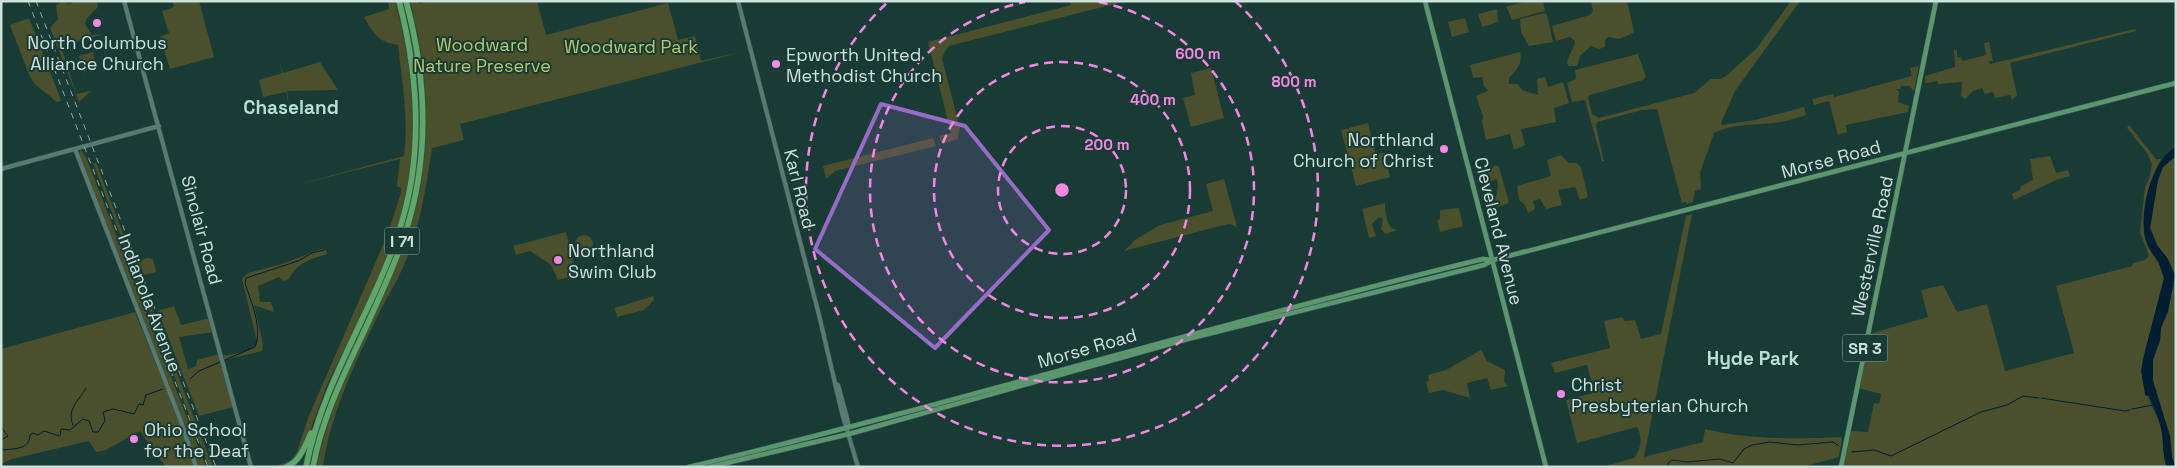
<svg xmlns="http://www.w3.org/2000/svg" width="2177" height="468" font-family="'Space Grotesk',sans-serif">
	<rect width="100%" height="100%" fill="#183b35"/>
	<path fill="#4a502b" d="M74,1H97L98,7L87,18L85,24L92,35L104,34L61,46L76,94L91,91L79,102L50,28L58,19L56,5L62,2L70,4Z
		M172,1H199L214,57L170,69L160,37L169,33L162,11L174,7Z
		M388,1H395C409,55 417,108 411,163C402,241 361,313 328,383C320,400 307,448 295,459C289,465 282,467 274,467L292,460L297,452L308,418L387,236L401,193V188L397,186L400,159L292,186L404,156C409,119 402,82 398,45C378,42 373,33 364,17L389,9Z
		M410,1H418L419,4L428,1H537L546,35L668,3L678,40L695,36L701,61L746,51L460,124L464,140L432,148C426,187 420,227 405,263C396,284 383,303 374,324C352,369 330,417 323,467H317C326,418 348,373 368,328C381,300 394,273 405,244C434,165 431,81 410,1Z
		M1070,1H1126L949,46L945,51L942,59L958,121L954,124L960,126L958,139L942,144L939,136L951,133L928,42L1071,5Z
		M1527,1H1543L1545,11L1512,20L1507,8L1505,7Z
		M1627,1L1634,31L1633,33L1619,39L1608,37L1605,40V47L1599,49L1591,46L1580,56L1577,66H1568C1565,56 1575,50 1575,41L1570,37L1556,41L1552,26L1590,15L1593,11L1591,2Z
		M1791,1H1800L1735,91L1721,123L1722,125L1755,120L1804,107L1806,115C1795,118 1783,123 1772,123C1753,125 1731,124 1714,133L1700,173L1701,189L1695,191L1693,202L1686,204V202L1682,203L1657,109L1642,110L1597,122L1596,126L1604,161H1602L1585,100L1572,102L1567,83L1576,79L1575,70L1638,54L1646,77L1643,80L1590,95L1588,97L1592,114L1599,118L1694,93L1711,79H1721L1726,76L1757,48Z
		M1497,9L1498,22L1482,27L1478,14Z
		M1544,13L1547,15L1553,42L1529,46L1521,32L1520,19Z
		M29,18L58,92L61,101L56,102C48,93 36,88 30,77L10,25Z
		M1465,18L1469,32L1452,37L1448,22Z
		M2135,29L2136,31L2010,63L2017,95L2012,100L2010,95L1995,98L1993,92L1985,94L1982,88L1973,91L1965,99L1961,96L1962,82L1938,84V81L1925,83V76L1955,67L1954,49L1957,51V57L1961,58L1963,61L1986,55L1984,43L1989,42L1993,61H1989L1990,64Z
		M93,52L95,62H91L90,67L84,73L79,56Z
		M1520,52C1523,64 1516,70 1509,78V84H1518L1522,90L1538,95L1537,79L1545,77L1548,87L1563,82L1569,103L1554,108L1556,122L1521,129L1525,145L1514,150L1510,134L1486,140L1482,122L1483,116L1476,96L1488,91L1484,86L1482,77L1473,78L1470,65Z
		M279,59L283,73L320,62L338,90L287,91L289,106L286,92L263,97L259,80L282,73Z
		M1919,66L1914,91L1909,86H1901L1900,89H1896L1899,91L1898,102L1909,106L1908,112L1846,125L1847,132L1838,135L1829,101L1814,105L1812,99L1833,94L1834,97L1912,76L1910,68Z
		M1211,68L1224,118L1191,127L1183,98L1195,95L1191,73Z
		M1368,123L1376,154L1384,153L1390,177L1356,186L1341,130Z
		M2129,125L2156,159H2161C2149,182 2139,215 2146,241C2149,252 2162,263 2166,278L2149,348C2143,362 2144,381 2148,395C2150,407 2158,415 2161,428C2164,441 2162,455 2167,467H1843L1850,431L1868,432L1874,403L1879,404L1881,394L1858,388L1869,334L1928,317L1921,290L1943,285L1957,312L1987,304L2005,371L2074,353L2056,286L2132,266L2133,263L2145,260L2149,256L2140,232L2145,187L2149,179L2152,164L2147,153L2127,128Z
		M933,138L936,146L835,171L826,179L823,166Z
		M81,150L86,157L206,467H198L188,437L86,173L79,153Z
		M1561,155L1569,163H1577L1581,167L1588,197L1580,200L1575,187L1558,190L1562,205L1546,209L1540,199L1533,201L1535,209L1528,213L1525,205L1519,200L1517,186L1551,176L1547,160Z
		M2050,156L2056,173L2068,170L2070,176L2056,180L2014,200L2012,194L2020,190L2021,186L2033,180L2030,159Z
		M2176,156V467H2175L2172,457L2170,436L2153,381V360L2160,340L2161,328L2174,285L2150,228L2158,180L2163,167Z
		M93,163H96L213,467H209Z
		M1495,165L1499,167L1509,203L1498,207L1495,202L1498,187L1497,179L1490,181L1488,173Z
		M1224,179L1237,227L1230,224L1220,226L1124,251L1135,240L1160,225L1213,211L1206,184Z
		M1385,203C1385,213 1387,230 1398,230L1385,234L1381,229L1383,219L1379,217L1372,224L1376,236L1369,238L1362,209Z
		M1459,208L1463,226L1440,232L1437,220L1440,219V210Z
		M1692,214L1644,457L1703,442L1705,429C1749,440 1796,439 1841,437L1842,439L1839,456L1836,458L1802,467H1602L1634,458C1641,450 1643,437 1637,427L1577,443L1566,400L1594,393L1587,365L1555,373L1551,363L1610,348L1604,321L1622,317L1625,321L1635,320L1641,339L1661,334L1686,216Z
		M566,232L577,275L558,280L551,265L530,251L516,255L513,246Z
		M575 244a9 9 0 1 1 18 0a9 9 0 1 1-18 0Z
		M321,249L326,250L327,254C309,260 298,262 289,279L283,281L279,277L258,286L260,302H271L274,312L254,305L263,344L262,351L224,360L223,355C232,355 254,352 257,342L242,279L248,273L282,264Z
		M146,258L153,259L156,272L144,275L139,263Z
		M653,296L654,300L644,310L617,317L615,308Z
		M174,306L181,325L206,319H210L214,332L179,337L188,369L196,366L197,360L219,354L233,407L199,416L158,311Z
		M135,312L186,439L195,467H166L140,431L106,450L96,452L89,441L12,459L1,464V349Z
		M1481,350L1487,361L1505,370L1504,382L1508,386L1491,390L1487,378L1467,383L1470,398L1443,390L1429,393L1426,382L1429,381L1428,375L1446,370Z"/>
	<path fill="#001e32" d="M2176,147V156L2163,167L2158,180L2150,228L2157,245L2168,259L2175,275L2168,312L2161,328L2160,340L2153,360V381L2170,436L2172,457L2175,467H2167C2162,455 2164,441 2161,428C2154,397 2134,384 2149,348L2166,278C2162,263 2150,254 2146,241C2138,216 2151,159 2176,147Z"/>
	<g fill="none" stroke-linecap="round" stroke-linejoin="round">
		<path stroke="#001e32" stroke-width="1" d="M190,379L199,371L255,347C263,328 251,302 245,283L246,278L298,261L312,253L324,250
			M2041,398L2125,411L2130,410
			M2132,409L2153,405
			M73,425C66,409 79,401 86,388
			M1,427L8,436L1,440
			M1,448L4,450C16,448 29,450 30,435L33,433L38,435L44,431L60,436L61,429L70,430L83,419L89,421L93,432H98L105,421L103,412L113,409L134,414L139,404L143,405L146,395L163,389
			M1852,452L1874,450L1891,456L1981,412L2007,405L2023,396L2039,398
			M1668,467V463L1672,460L1687,462L1720,459L1733,463L1744,449L1752,445L1770,442L1797,445L1833,442L1839,446"/>
		<path stroke="#001e32" stroke-width="4" d="M2147,394L2143,371L2145,359L2166,278L2161,263"/>
		<defs>
			<path id="secondary" d="M124,1L251,467
				M738,1L819,315L842,413L858,467
				M75,149L180,419L196,467
				M1,169L159,126
				M836,384L838,385L848,422V428"/>
			<path id="primary" d="M1425,1L1546,467
				M689,467C955,404 1217,323 1483,259L1491,260
				M710,467L849,434L1188,339L1484,265L1493,260L2176,83
				M1841,467L1936,1"/>
			<path id="highway" d="M286,467C301,461 305,445 311,433
				M306,467C322,383 372,313 398,234C424,158 419,78 399,1
				M313,467C322,417 346,370 367,325C380,296 394,267 404,237C430,160 427,79 406,1"/>
		</defs>
		<use href="#secondary" stroke="#3a5752" stroke-width="5"/>
		<use href="#primary" stroke="#3a5752" stroke-width="5.5"/>
		<use href="#highway" stroke="#3a5752" stroke-width="7"/>
		<use href="#secondary" stroke="#577b73" stroke-width="4"/>
		<use href="#primary" stroke="#5b966e" stroke-width="4.5"/>
		<use href="#highway" stroke="#5ea86a" stroke-width="5.5"/>
		<path stroke="#90a8a3" stroke-width="1" stroke-dasharray="6 6" stroke-linecap="butt" d="M28,1L208,467
			M36,1L216,467"/>
	</g>
	<path fill="#986bc9" fill-opacity="0.2" stroke="#986bc9" stroke-width="4" stroke-linejoin="round" d="M881,104L965,126L1049,230L935,348L815,249Z"/>
	<g fill="none" stroke="#fb87e5" stroke-width="2.5" stroke-dasharray="9 6">
		<circle cx="1062" cy="190" r="64"/>
		<circle cx="1062" cy="190" r="128"/>
		<path d="M1099 2A192 192 0 1 1 1025 2"/>
		<path d="M1235 1A256 256 0 1 1 889 1"/>
	</g>
	<g fill="#fb87e5" stroke="#183b35" stroke-width="2">
		<circle cx="97" cy="23" r="5"/>
		<circle cx="776" cy="64" r="5"/>
		<circle cx="1444" cy="149" r="5"/>
		<circle cx="558" cy="260" r="5"/>
		<circle cx="1561" cy="394" r="5"/>
		<circle cx="134" cy="439" r="5"/>
	</g>
	<g text-anchor="middle" dominant-baseline="central" stroke-width="4" stroke-linejoin="round" paint-order="stroke">
		<g fill="#183b35" stroke="#97afaa" stroke-width="1">
			<rect x="384.5" y="227.5" width="35" height="27" rx="4"/>
			<rect x="1842.5" y="334.5" width="45" height="27" rx="4"/>
		</g>
		<g font-size="16" font-weight="bold" fill="#cee1dc">
			<text x="402" y="241">I 71</text>
			<text x="1865" y="348">SR 3</text>
		</g>
		<g font-size="18" fill="#cee1dc" stroke="#183b35" text-anchor="start">
			<text x="97" y="42" text-anchor="middle">North Columbus<tspan x="97" dy="21">Alliance Church</tspan></text>
			<text x="786" y="54">Epworth United<tspan x="786" dy="21">Methodist Church</tspan></text>
			<text x="1434" y="139" text-anchor="end">Northland<tspan x="1434" dy="21">Church of Christ</tspan></text>
			<text x="568" y="250">Northland<tspan x="568" dy="21">Swim Club</tspan></text>
			<text x="1571" y="384">Christ<tspan x="1571" dy="21">Presbyterian Church</tspan></text>
			<text x="144" y="429">Ohio School<tspan x="144" dy="21">for the Deaf</tspan></text>
		</g>
		<g font-size="18" fill="#b9c96a" stroke="#183b35">
			<text x="482" y="44">Woodward<tspan x="482" dy="21">Nature Preserve</tspan></text>
			<text x="631" y="46">Woodward Park</text>
		</g>
		<g font-size="18" fill="#cee1dc" stroke="#183b35">
			<text transform="translate(1831 159) rotate(-15)">Morse Road</text>
			<text transform="translate(800 189) rotate(76)">Karl Road</text>
			<text transform="translate(202 230) rotate(75)">Sinclair Road</text>
			<text transform="translate(1499 231) rotate(76)">Cleveland Avenue</text>
			<text transform="translate(1872 246) rotate(-78)">Westerville Road</text>
			<text transform="translate(150 303) rotate(69)">Indianola Avenue</text>
			<text transform="translate(1087 348) rotate(-16)">Morse Road</text>
		</g>
		<g font-size="19" font-weight="bold" fill="#b8dfd5" stroke="#183b35">
			<text x="291" y="107">Chaseland</text>
			<text x="1753" y="358">Hyde Park</text>
		</g>
	</g>
	<circle cx="1062" cy="190" r="8" fill="#fb87e5" stroke="#183b35" stroke-width="2.5"/>
	<g font-size="15" text-anchor="middle" font-weight="bold" fill="#fb87e5" stroke="#183b35" stroke-width="4" stroke-linejoin="round" paint-order="stroke">
		<text x="1198" y="59">600 m</text>
		<text x="1294" y="87">800 m</text>
		<text x="1153" y="105">400 m</text>
		<text x="1107" y="150">200 m</text>
	</g>
	<rect width="2177" height="468" fill="none" stroke="#cee1dc" stroke-width="5"/>
</svg>
